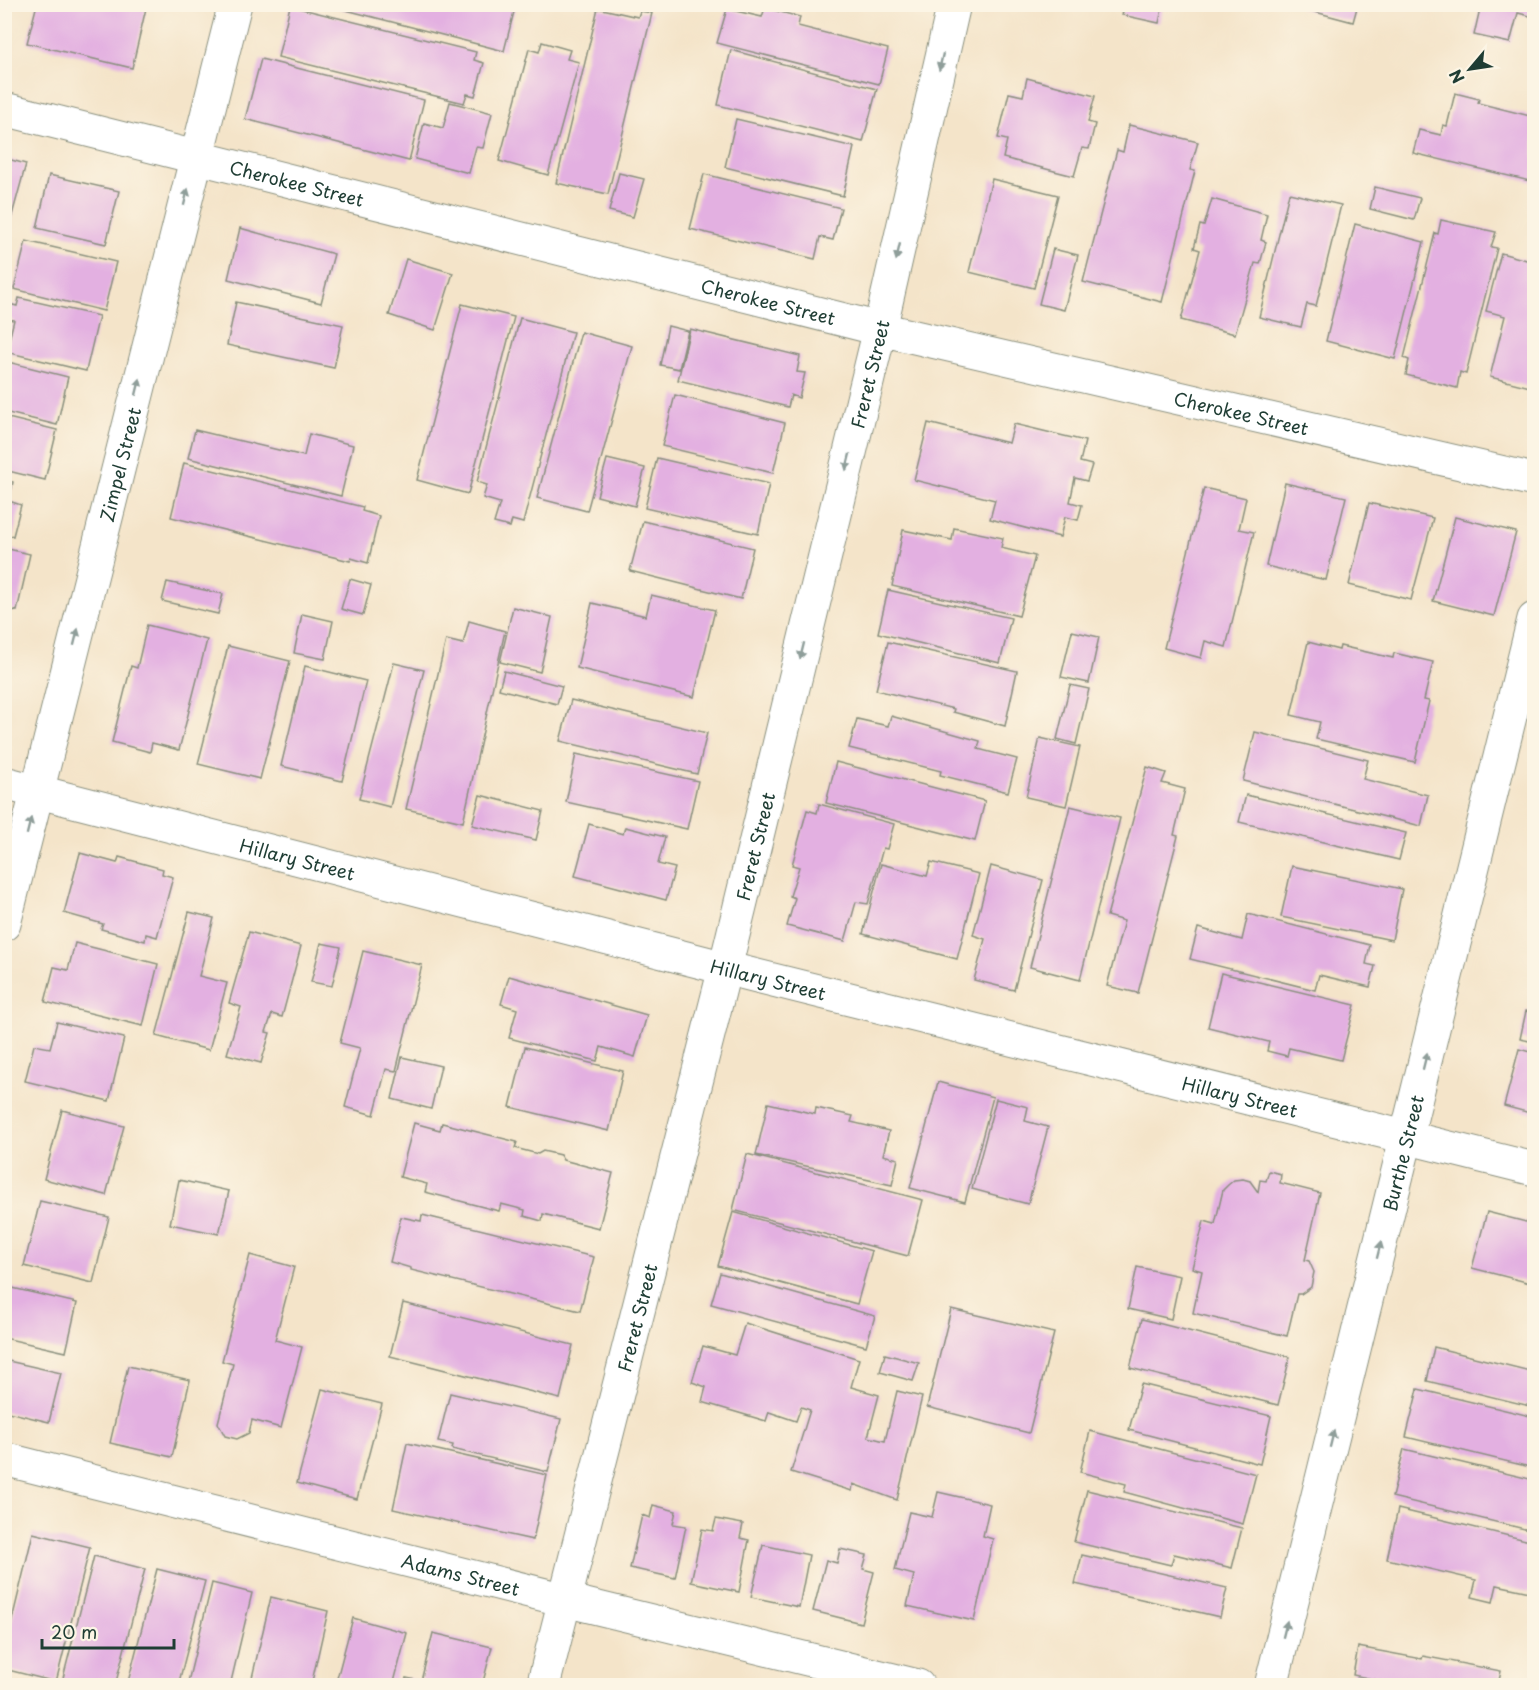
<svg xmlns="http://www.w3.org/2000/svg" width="1539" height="1690" font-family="'Playpen Sans',sans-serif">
	<rect width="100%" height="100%" fill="#fcf5e5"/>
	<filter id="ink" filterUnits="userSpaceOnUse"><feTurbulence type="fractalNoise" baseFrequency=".0167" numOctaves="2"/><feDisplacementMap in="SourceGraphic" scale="12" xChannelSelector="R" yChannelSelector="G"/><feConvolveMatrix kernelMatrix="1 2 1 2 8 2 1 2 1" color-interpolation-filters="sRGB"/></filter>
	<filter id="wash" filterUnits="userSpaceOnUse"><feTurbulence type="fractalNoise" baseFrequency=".008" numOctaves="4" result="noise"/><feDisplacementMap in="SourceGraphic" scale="24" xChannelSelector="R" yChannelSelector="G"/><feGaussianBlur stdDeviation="1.35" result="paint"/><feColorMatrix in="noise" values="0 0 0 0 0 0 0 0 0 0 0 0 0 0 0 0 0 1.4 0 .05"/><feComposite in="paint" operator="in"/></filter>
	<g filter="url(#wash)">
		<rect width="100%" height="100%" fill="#f4e4c9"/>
		<g id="blocks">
			<path fill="#e3b0e1" d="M37,4H147L132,68L27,43Z
				M323,4H516L504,51Z
				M1125,4H1163L1159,23L1122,15Z
				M1301,4H1358L1353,22L1300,8Z
				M1481,4H1534V17L1518,13L1510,43L1474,35Z
				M290,6L476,52L474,60L484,63L475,96L467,94L464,103L278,57Z
				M598,8L638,17L640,11L652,13L608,194L556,183Z
				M765,8L800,17L798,26L888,49L879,84L717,43L727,9L762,17Z
				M542,42L570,50L567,59L579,62L548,175L499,161L529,49L539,52Z
				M731,50L877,89L863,142L718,105Z
				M261,59L424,100L409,161L245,119Z
				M1027,78L1095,96L1088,122L1095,124L1089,149L1082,148L1074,176L1003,158L1007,140L998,138L1009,93L1023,96Z
				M1455,93L1479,99L1478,103L1534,117V182L1413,153L1419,130L1441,135L1443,125L1447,126Z
				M450,102L492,113L483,148L476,147L469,173L415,159L424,123L443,128Z
				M736,119L854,147L843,196L725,167Z
				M1129,125L1198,142L1190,170L1195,171L1162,302L1083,282L1117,150L1123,152Z
				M4,158L26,164L5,241H4Z
				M619,173L644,179L633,217L609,211Z
				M704,174L841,208L833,240L820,237L815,259L690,229Z
				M49,175L119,191L106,244L37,228Z
				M992,179L1058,195L1034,288L969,272Z
				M1375,187L1420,198L1414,220L1370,209Z
				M1289,193L1341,205L1316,306L1307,304L1301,327L1259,317Z
				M1212,199L1267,214L1261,240L1266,242L1260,264L1255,263L1235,334L1181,320L1200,250L1194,248L1200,225L1204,226Z
				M1441,220L1496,232L1491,247L1497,248L1466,374L1460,372L1457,388L1406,375L1409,360L1404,358L1435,233L1438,234Z
				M1355,224L1424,242L1395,359L1326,341Z
				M240,228L334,254L321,303L228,279Z
				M26,241L116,262L104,311L14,289Z
				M1053,249L1078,255L1064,310L1039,304Z
				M1501,253L1534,262V388L1490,377L1505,316L1486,311Z
				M406,259L453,273L435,330L389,315Z
				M19,298L99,316L86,371L6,352L14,320L6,319L9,304L17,306Z
				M236,302L343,325L334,368L227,345Z
				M462,304L514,317L468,494L417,480Z
				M520,318L573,332L523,523L512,520L510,527L494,523L500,503L483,498L487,485L477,482Z
				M668,326L688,331L679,369L660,365Z
				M690,329L800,356L797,372L805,373L799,398L791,395L788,407L678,380Z
				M581,332L632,346L587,511L537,498Z
				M4,361L68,377L57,425L4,412Z
				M675,395L785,423L773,473L662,446Z
				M4,417L57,430L45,480L4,470Z
				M928,423L1009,443L1014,424L1085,441L1080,462L1092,465L1087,481L1075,478L1070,502L1082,505L1078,520L1065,517L1060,537L990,519L995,500L914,480Z
				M195,430L304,456L309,434L353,445L341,496L188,458Z
				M657,458L769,484L758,534L645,508Z
				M607,459L645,468L635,506L597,496Z
				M184,463L363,507L362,511L379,516L368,563L351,558L350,561L171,517Z
				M4,480L13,482L9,501L21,505L13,536L4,534Z
				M1285,483L1346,497L1326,580L1266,566Z
				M1204,488L1246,498L1239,529L1254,532L1226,647L1205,641L1201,658L1164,648Z
				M1369,503L1433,518L1411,600L1349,585Z
				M1455,517L1516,532L1494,616L1433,601Z
				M643,521L753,548L741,599L630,571Z
				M954,528L1003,538L1001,548L1035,556L1019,616L892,586L903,530L952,540Z
				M4,548L30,554L17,611L4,608Z
				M350,579L371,585L363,615L341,609Z
				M167,582L223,594L218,614L162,601Z
				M888,590L1011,618L1000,663L878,633Z
				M651,595L715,610L694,697L577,668L592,603L646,616Z
				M513,607L552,617L540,672L500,662Z
				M302,614L333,621L325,659L294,653Z
				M469,621L505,631L463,822L406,809L446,640L463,644Z
				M147,625L207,640L179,750L152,743L150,752L112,742L131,666L137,668Z
				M1072,631L1099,637L1089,683L1061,677Z
				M888,642L1017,671L1005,726L953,712L954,709L876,690Z
				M1308,642L1339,650L1340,646L1393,658L1394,653L1433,662L1424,700L1429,701L1415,762L1316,739L1320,722L1291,715Z
				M228,646L290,661L260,779L198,764Z
				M394,663L424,670L390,807L359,799Z
				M305,666L366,681L342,781L281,766Z
				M504,671L562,686L557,704L499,689Z
				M1070,685L1089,689L1076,744L1057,739Z
				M571,700L707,733L697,774L560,741Z
				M891,716L980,741L978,749L1017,759L1008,792L940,775L941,771L849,748L857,719L888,726Z
				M1255,732L1368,760L1363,779L1428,795L1421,826L1243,781Z
				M1040,738L1080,747L1066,806L1026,797Z
				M576,754L698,781L687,829L566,802Z
				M836,762L985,801L975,841L826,803Z
				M1147,767L1166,773L1162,783L1185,789L1174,835L1178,836L1138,993L1107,986L1124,921L1107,916Z
				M480,795L543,811L536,840L472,825Z
				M1246,795L1406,833L1399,860L1239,822Z
				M819,804L894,824L887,849L883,848L868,904L856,902L845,941L787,926L795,898L790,896L799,867L792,865L807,810L817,813Z
				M1070,806L1120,818L1080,980L1030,967Z
				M589,824L623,834L625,827L665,837L658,864L675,868L666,900L575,876Z
				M80,853L117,863L119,857L163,869L162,874L173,877L157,937L146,934L145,941L101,929L103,924L64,913Z
				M931,862L979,874L957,959L863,934L881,864L927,876Z
				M991,866L1043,880L1014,990L974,980L985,939L973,935Z
				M1292,866L1402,889L1392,940L1281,917Z
				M189,912L214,918L199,976L227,983L209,1050L156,1036Z
				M1248,914L1370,945L1366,964L1375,966L1370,987L1319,975L1315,990L1190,959L1198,928L1242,940Z
				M249,932L301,946L282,1017L272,1014L266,1032L270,1033L261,1063L227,1054L241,1007L229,1003Z
				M75,943L158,964L143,1026L45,1002L54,967L68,970Z
				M321,943L341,947L332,986L311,982Z
				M363,951L422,965L396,1071L386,1069L374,1115L345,1107L360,1048L340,1043Z
				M1221,973L1355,1005L1341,1060L1289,1048L1287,1056L1267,1051L1269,1042L1208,1027Z
				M509,976L647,1015L635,1057L601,1047L597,1061L509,1038L517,1009L501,1004Z
				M1526,1011L1534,1012V1042L1520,1039Z
				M57,1022L124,1038L109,1101L25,1081L34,1045L50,1048Z
				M525,1047L623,1071L609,1131L510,1107Z
				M1519,1049L1534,1053V1114L1504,1106Z
				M402,1057L441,1066L431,1109L392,1099Z
				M938,1082L993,1097L965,1202L910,1188Z
				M996,1099L1028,1107L1025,1121L1048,1127L1028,1204L972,1189Z
				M768,1103L815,1114L816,1108L853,1116L851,1122L889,1131L883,1155L898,1159L892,1185L756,1155Z
				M62,1110L124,1126L106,1195L44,1179Z
				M414,1123L440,1130L442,1123L517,1142L515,1148L538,1154L543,1151L560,1155L563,1160L613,1173L599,1228L543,1214L542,1221L524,1216L525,1210L501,1204L499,1211L425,1192L427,1184L400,1177Z
				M747,1154L923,1200L908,1256L733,1210Z
				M1269,1171L1281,1174L1280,1183L1320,1193L1305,1260L1309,1261L1314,1272L1311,1287L1301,1294H1297L1287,1336L1193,1313L1202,1271L1192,1268L1204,1221L1215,1224L1223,1190L1228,1185L1234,1180L1243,1179L1250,1181L1258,1192L1260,1180L1266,1181Z
				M179,1180L229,1191L219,1234L170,1224Z
				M40,1201L109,1217L93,1283L24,1266Z
				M733,1212L872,1251L857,1304L718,1266Z
				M1487,1212L1534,1224V1284L1472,1268Z
				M422,1215L594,1257L580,1311L411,1270V1268L390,1262L401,1217L421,1221Z
				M250,1255L294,1267L275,1340L302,1347L281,1428L252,1420L249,1433L237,1439L225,1436L218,1423L233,1364L222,1361Z
				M1137,1267L1180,1276L1171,1319L1128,1309Z
				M720,1273L875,1316L866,1346L711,1304Z
				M4,1286L77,1303L66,1352L4,1338Z
				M403,1303L573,1345L560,1399L390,1356Z
				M951,1309L1054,1333L1029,1433L927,1407Z
				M1142,1319L1290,1357L1278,1405L1130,1368Z
				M745,1323L859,1359L851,1387L879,1395L868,1437L885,1441L897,1391L922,1397L897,1500L853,1484L852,1491L791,1472L810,1410L801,1407L796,1421L769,1412L766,1421L702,1402L706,1387L692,1382L703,1346L735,1355Z
				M1434,1347L1534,1372V1407L1427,1381Z
				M885,1354L919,1363L913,1381L880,1372Z
				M4,1360L61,1373L49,1422L4,1411Z
				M128,1366L190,1380L172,1457L110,1443Z
				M1141,1384L1271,1416L1260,1464L1129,1430Z
				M322,1389L382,1404L357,1499L297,1483Z
				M1418,1389L1534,1417V1468L1406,1437Z
				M450,1393L561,1419L548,1472L452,1449L453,1445L438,1442Z
				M1090,1431L1256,1474L1243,1524L1124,1492L1126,1484L1080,1472Z
				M407,1443L547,1475L533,1540L393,1509Z
				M1404,1449L1534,1480V1523L1533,1531L1392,1497Z
				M1087,1490L1242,1528L1232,1568L1174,1554L1171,1565L1074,1542Z
				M938,1492L990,1504L983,1536L993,1539L974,1621L907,1606L914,1575L895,1570L909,1512L932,1517Z
				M653,1505L676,1511L673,1524L686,1526L675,1578L630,1568L642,1515L650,1518Z
				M1398,1509L1534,1542V1593L1497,1585L1493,1602L1472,1597L1476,1580L1387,1559Z
				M716,1519L743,1524L740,1538L749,1540L739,1592L691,1582L702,1529L713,1531Z
				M33,1533L90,1547L56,1682L4,1669V1653Z
				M763,1545L809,1555L799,1607L751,1597Z
				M840,1549L867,1555L863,1569L874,1572L861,1623L813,1611L826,1560L837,1563Z
				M1082,1555L1227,1588L1220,1617L1075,1584Z
				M94,1556L145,1569L115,1686H61Z
				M157,1569L205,1581L178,1686H127Z
				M212,1583L252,1593L230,1686H187Z
				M271,1597L328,1611L311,1686H250Z
				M353,1618L407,1633L393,1686H335Z
				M433,1633L492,1647L482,1686H404L406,1678L421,1681Z
				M1358,1647L1422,1659L1423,1656L1501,1671L1498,1686H1406L1353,1675Z"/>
		</g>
	</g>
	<g filter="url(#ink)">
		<use href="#blocks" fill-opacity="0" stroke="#8a907e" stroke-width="1.5"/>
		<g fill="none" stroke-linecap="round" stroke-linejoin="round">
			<defs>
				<g id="street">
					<path id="s1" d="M4,109L880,329L1534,480"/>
					<path id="s2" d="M4,783L725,968L1534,1169"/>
					<path id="s3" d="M4,924L235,4"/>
					<path id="s4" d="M4,1459L565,1600L918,1686"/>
					<path id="s5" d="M543,1686L725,968L880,329L954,4"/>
					<path id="s6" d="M1271,1686L1534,619"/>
				</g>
			</defs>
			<use href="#street" stroke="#8a907e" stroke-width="35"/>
			<use href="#street" stroke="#fff" stroke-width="33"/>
		</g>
		<defs><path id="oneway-solid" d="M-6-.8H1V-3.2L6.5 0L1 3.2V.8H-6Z" transform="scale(1.5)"/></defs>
		<g fill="#8f9e9a">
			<use href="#oneway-solid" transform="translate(941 62) rotate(103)"/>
			<use href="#oneway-solid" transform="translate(186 197) rotate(-76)"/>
			<use href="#oneway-solid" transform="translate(898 252) rotate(103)"/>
			<use href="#oneway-solid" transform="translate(138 387) rotate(-76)"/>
			<use href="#oneway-solid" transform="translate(848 462) rotate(104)"/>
			<use href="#oneway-solid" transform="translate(76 637) rotate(-76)"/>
			<use href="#oneway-solid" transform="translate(802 651) rotate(104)"/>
			<use href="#oneway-solid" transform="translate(29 826) rotate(-76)"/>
			<use href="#oneway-solid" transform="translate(1425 1061) rotate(-76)"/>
			<use href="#oneway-solid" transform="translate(1379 1250) rotate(-76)"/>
			<use href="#oneway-solid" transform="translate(1332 1439) rotate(-76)"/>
			<use href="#oneway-solid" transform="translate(1285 1629) rotate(-76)"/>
		</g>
	</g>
	<g text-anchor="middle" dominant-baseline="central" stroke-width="4.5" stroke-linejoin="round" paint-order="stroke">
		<g font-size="18" fill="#1f3d34" stroke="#fcf5e5">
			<text stroke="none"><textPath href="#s1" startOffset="302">Cherokee Street</textPath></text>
			<text stroke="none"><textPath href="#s1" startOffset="788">Cherokee Street</textPath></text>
			<text stroke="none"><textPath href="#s5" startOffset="1352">Freret Street</textPath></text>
			<text stroke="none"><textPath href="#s1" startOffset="1274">Cherokee Street</textPath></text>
			<text stroke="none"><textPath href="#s3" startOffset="474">Zimpel Street</textPath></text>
			<text stroke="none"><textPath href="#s5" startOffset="866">Freret Street</textPath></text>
			<text stroke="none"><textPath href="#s2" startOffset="303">Hillary Street</textPath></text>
			<text stroke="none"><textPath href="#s2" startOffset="789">Hillary Street</textPath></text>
			<text stroke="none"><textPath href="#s2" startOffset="1275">Hillary Street</textPath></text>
			<text stroke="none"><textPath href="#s6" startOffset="549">Burthe Street</textPath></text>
			<text stroke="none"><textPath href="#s5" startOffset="380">Freret Street</textPath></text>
			<text stroke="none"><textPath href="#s4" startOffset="471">Adams Street</textPath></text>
		</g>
	</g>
	<rect width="1539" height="1690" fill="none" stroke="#fcf5e5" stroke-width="24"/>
	<g transform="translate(1470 69) rotate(241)" stroke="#fcf5e5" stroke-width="4.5" paint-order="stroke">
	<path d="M0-4.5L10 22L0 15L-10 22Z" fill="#1f3d34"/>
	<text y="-9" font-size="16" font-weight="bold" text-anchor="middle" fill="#1f3d34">N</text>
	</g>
	<path d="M42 1639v9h132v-9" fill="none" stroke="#1f3d34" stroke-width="3"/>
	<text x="51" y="1639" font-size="18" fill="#1f3d34" stroke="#fcf5e5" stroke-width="4.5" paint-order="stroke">20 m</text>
</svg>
